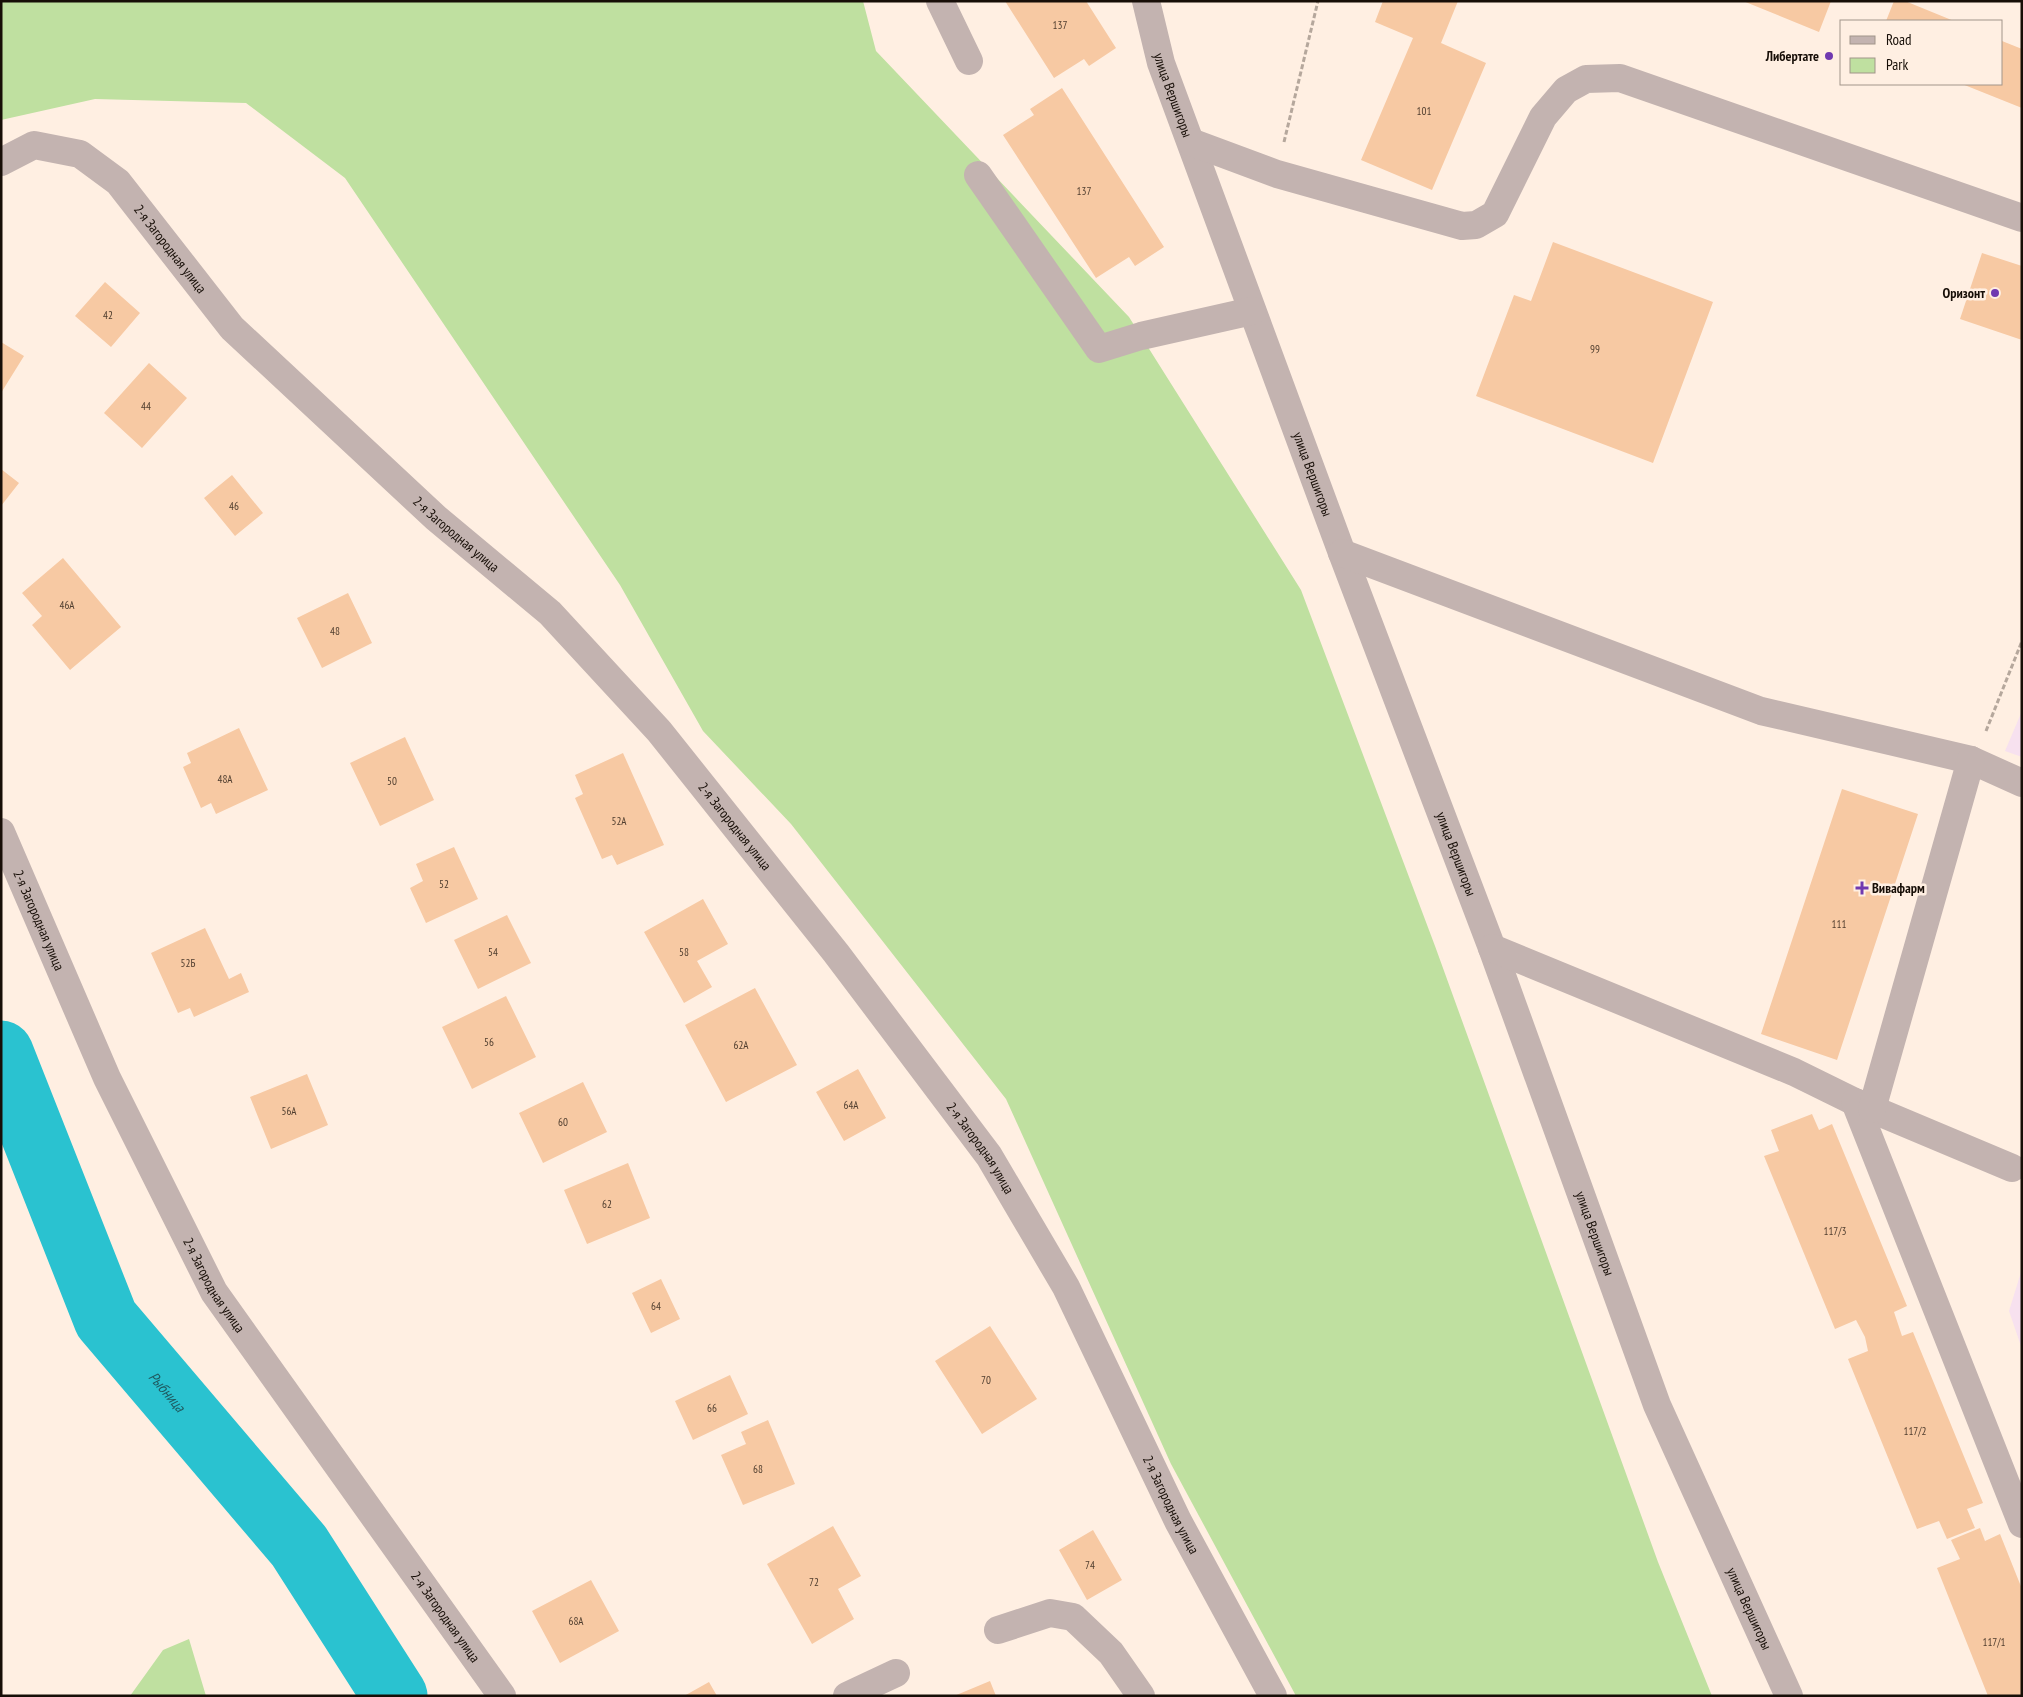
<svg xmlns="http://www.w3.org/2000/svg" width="2023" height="1697" font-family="'PT Sans Narrow',sans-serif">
	<rect width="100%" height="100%" fill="#ffefe2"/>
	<path fill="#f7e1ef" d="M2022,711V757L2005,751Z
		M2022,1269V1349L2009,1311Z"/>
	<path fill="#bfe0a0" d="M1,1H863L876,51L1129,317L1301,590L1435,946L1658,1562L1712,1696H1296L1171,1464L1006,1099L791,824L703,731L620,585L345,178L246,103L95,99L1,120Z
		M189,1639L206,1696H130L163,1650Z"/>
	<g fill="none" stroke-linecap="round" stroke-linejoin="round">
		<path stroke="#2ac2d0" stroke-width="65" id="s1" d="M1,1053L106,1319L299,1546L395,1696"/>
	</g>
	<path fill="#f7c9a3" d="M1005,1H1086L1116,48L1089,66L1084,59L1054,78Z
		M1383,1H1458L1441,43L1486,63L1432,190L1361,160L1413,38L1375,22Z
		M1743,1H1831L1819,32Z
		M1894,1H1905L1954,21H1886Z
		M2002,41L2022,49V108L1962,84H2002Z
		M1062,88L1164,247L1135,266L1129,257L1096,278L1003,135L1034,115L1030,109Z
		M1553,242L1713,302L1653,463L1476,396L1514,295L1531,301Z
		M1982,253L2022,266V340L1960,319Z
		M105,282L140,313L111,347L75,316Z
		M1,342L24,356L1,393Z
		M149,363L187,398L142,448L104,413Z
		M1,469L19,483L1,506Z
		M232,475L263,513L235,536L204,498Z
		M63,558L121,627L70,670L32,625L42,616L22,593Z
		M348,593L372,643L322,668L297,618Z
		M239,728L268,790L216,814L211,803L201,808L183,767L191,763L187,753Z
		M405,737L434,800L380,826L350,763Z
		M623,753L664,845L617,865L612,855L602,859L575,798L583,794L575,775Z
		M1842,789L1918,814L1837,1060L1761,1034Z
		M454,847L478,899L426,923L410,888L423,881L416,864Z
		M703,899L728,944L697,961L712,987L684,1003L644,932Z
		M507,915L531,963L478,989L454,940Z
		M205,928L229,979L241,973L249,992L194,1017L190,1008L178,1013L151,953Z
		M755,988L797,1065L726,1102L685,1025Z
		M506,996L536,1057L472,1089L442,1027Z
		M858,1069L886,1118L844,1141L816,1092Z
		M307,1074L328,1125L271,1149L250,1097Z
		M583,1082L607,1132L543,1163L519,1113Z
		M1812,1114L1819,1130L1832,1124L1907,1306L1894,1312L1902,1336L1913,1332L1983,1503L1967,1509L1975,1528L1947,1539L1939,1521L1917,1529L1848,1359L1868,1351L1865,1337L1856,1320L1835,1329L1764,1156L1779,1151L1771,1130Z
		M628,1163L650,1218L587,1244L564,1190Z
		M661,1279L680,1319L651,1333L632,1293Z
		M990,1326L1037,1399L982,1434L935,1361Z
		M730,1375L748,1414L693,1440L675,1401Z
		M768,1420L795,1484L743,1505L721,1455L746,1444L741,1432Z
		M833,1526L861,1576L838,1589L854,1619L812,1644L767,1564Z
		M1980,1528L1985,1541L2000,1534L2022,1589V1696H1988L1937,1568L1960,1559L1951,1540Z
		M1093,1530L1122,1580L1087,1600L1059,1550Z
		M591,1580L619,1631L560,1663L532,1611Z
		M990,1681L996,1696H954Z
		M709,1682L717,1696H684Z"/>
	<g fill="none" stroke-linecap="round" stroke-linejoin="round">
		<path stroke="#b5a79c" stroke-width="3" stroke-dasharray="5 2.5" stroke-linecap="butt" d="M1284,142L1318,1
			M1986,731L2022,641"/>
		<g stroke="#c3b3b0" stroke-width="28">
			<path d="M940,1L969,61"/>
			<path id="s2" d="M1146,1L1161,63L1342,553L1492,948L1657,1405L1789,1696"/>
			<path d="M1191,142L1277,174L1462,226L1476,225L1495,214L1543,117L1566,90L1586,79L1620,78L2022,218"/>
			<path id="s3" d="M1,162L34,145L80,154L118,182L232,328L436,518L550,613L659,731L836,953L989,1156L1066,1287L1178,1521L1273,1696"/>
			<path d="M978,175L1099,349L1141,336L1252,311"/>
			<path d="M1342,553L1761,711L1971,760L2022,783"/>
			<path id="s4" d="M1,832L107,1078L214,1292L502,1696"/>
			<path d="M1492,948L1794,1072L1855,1102L2012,1168"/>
			<path d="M1855,1102L2022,1524"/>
			<path d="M1872,1109L1971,760"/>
			<path d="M998,1630L1050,1613L1073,1617L1111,1653L1141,1696"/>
			<path d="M847,1696L896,1673"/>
		</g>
	</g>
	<g fill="#7039b0" stroke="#ffefe2" stroke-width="2">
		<circle cx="1829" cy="56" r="5"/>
		<circle cx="1995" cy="293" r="5"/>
		<path d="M1859.5 880.5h5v5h5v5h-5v5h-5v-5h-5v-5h5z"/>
	</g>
	<g text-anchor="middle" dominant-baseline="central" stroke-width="5" stroke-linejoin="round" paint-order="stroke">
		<g font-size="11" fill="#4f3d2e">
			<text x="1060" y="25">137</text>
			<text x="1424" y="111">101</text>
			<text x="1084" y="191">137</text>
			<text x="108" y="315">42</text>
			<text x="1595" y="349">99</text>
			<text x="146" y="406">44</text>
			<text x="234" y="506">46</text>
			<text x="67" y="605">46А</text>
			<text x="335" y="631">48</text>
			<text x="225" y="779">48А</text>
			<text x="392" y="781">50</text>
			<text x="619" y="821">52А</text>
			<text x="444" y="884">52</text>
			<text x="1839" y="924">111</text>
			<text x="493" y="952">54</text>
			<text x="684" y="952">58</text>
			<text x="188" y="963">52Б</text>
			<text x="489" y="1042">56</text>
			<text x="741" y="1045">62А</text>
			<text x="851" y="1105">64А</text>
			<text x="289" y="1111">56А</text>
			<text x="563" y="1122">60</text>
			<text x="607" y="1204">62</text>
			<text x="1835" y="1231">117/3</text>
			<text x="656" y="1306">64</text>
			<text x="986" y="1380">70</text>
			<text x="712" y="1408">66</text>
			<text x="1915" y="1431">117/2</text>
			<text x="758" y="1469">68</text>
			<text x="1090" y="1565">74</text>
			<text x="814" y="1582">72</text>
			<text x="576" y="1621">68А</text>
			<text x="1994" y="1642">117/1</text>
		</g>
		<g font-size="14" font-weight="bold" fill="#170e07" stroke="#ffefe2" text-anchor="end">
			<text x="1819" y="56">Либертате</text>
			<text x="1985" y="293">Оризонт</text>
			<text x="1872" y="888" text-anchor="start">Вивафарм</text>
		</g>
		<g font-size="14" fill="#170e07" stroke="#ffefe2">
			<text stroke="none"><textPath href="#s2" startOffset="98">улица Вершигоры</textPath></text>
			<text stroke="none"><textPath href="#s3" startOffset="216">2-я Загородная улица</textPath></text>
			<text stroke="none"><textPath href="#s2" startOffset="502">улица Вершигоры</textPath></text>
			<text stroke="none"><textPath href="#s3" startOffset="621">2-я Загородная улица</textPath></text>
			<text stroke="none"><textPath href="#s3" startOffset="1026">2-я Загородная улица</textPath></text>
			<text stroke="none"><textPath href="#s2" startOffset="908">улица Вершигоры</textPath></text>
			<text stroke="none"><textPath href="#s4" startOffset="96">2-я Загородная улица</textPath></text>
			<text stroke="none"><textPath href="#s3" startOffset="1431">2-я Загородная улица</textPath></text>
			<text stroke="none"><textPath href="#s2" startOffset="1312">улица Вершигоры</textPath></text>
			<text stroke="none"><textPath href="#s4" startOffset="501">2-я Загородная улица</textPath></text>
			<text stroke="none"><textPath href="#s3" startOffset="1836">2-я Загородная улица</textPath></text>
			<text stroke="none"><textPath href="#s2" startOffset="1718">улица Вершигоры</textPath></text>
			<text stroke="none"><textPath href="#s4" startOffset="906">2-я Загородная улица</textPath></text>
		</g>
		<g font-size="15" font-style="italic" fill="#1f595f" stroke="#ffefe2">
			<text stroke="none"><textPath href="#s1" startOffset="381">Рыбница</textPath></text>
		</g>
	</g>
	<rect width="2023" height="1697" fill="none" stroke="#170e07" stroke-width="5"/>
	<rect x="1840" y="20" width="162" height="65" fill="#ffefe2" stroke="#a2958a"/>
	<rect x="1850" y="36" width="25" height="8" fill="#c3b3b0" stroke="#a2958a"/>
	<text x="1886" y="45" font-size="15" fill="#170e07">Road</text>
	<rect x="1850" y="58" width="25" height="15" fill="#bfe0a0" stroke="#a2958a"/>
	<text x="1886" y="70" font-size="15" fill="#170e07">Park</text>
</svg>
